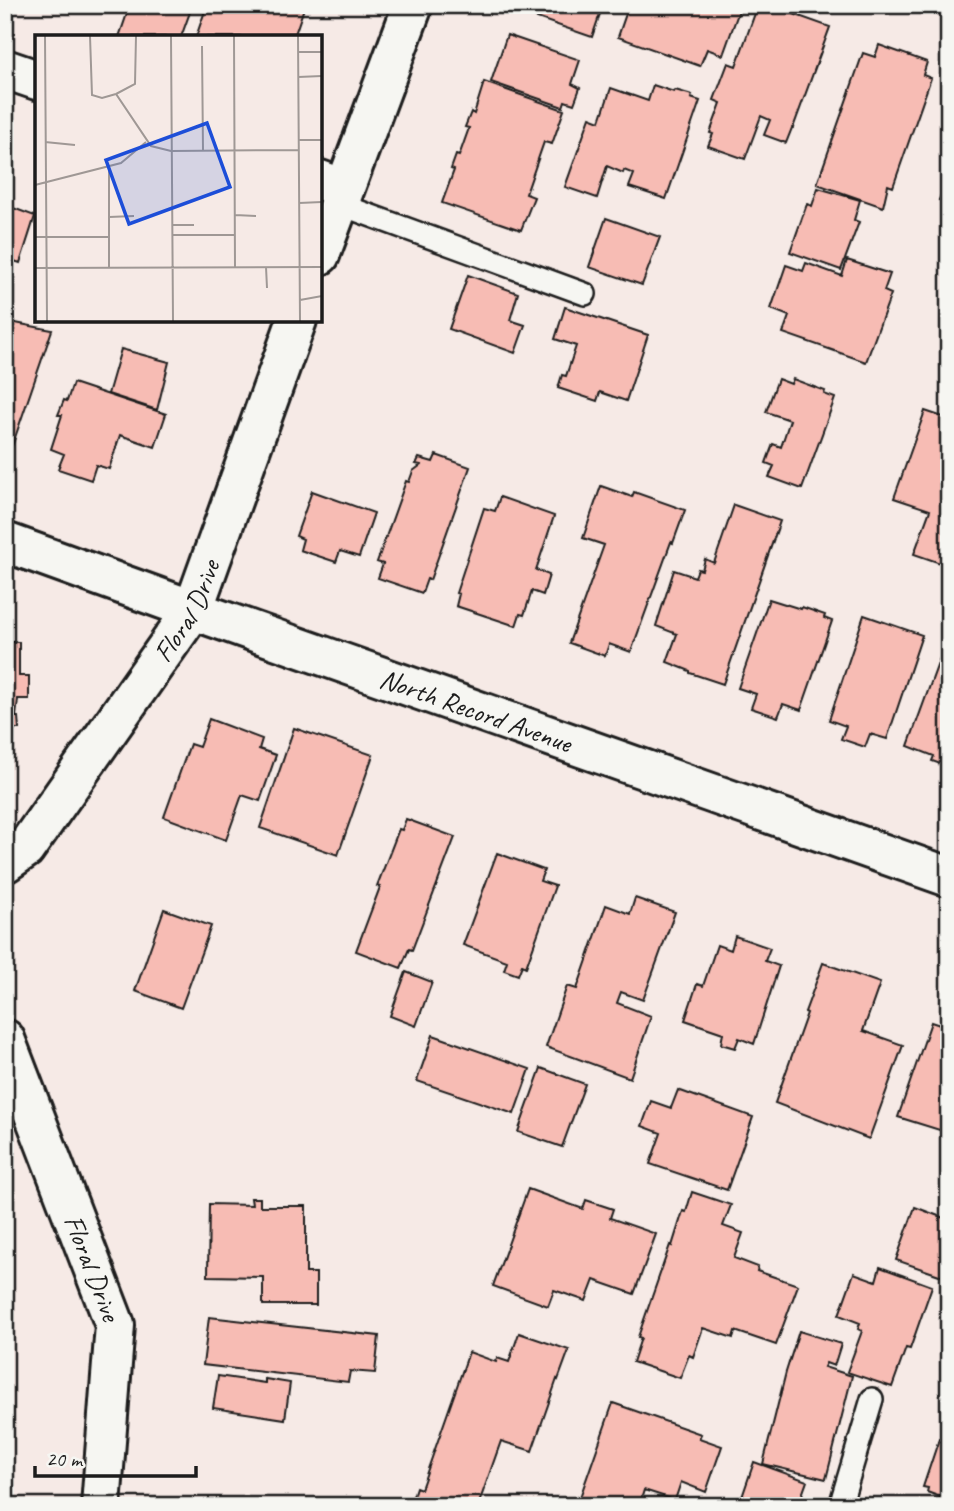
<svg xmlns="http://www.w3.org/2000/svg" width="954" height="1511" font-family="Caveat,sans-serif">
	<rect width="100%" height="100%" fill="#f6eae6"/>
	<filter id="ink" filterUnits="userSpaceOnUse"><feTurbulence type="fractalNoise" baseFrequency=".0143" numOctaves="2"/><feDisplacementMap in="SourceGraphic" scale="14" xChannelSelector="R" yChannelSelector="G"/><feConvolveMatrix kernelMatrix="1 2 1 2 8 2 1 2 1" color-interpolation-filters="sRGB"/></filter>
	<g filter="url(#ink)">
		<path fill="#f7bcb4" stroke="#1c1c1c" stroke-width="2" d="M130,5H171L190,12L181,37H119Z
			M207,5H305L294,37H196Z
			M509,5H603L592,37L508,8Z
			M629,5H741L723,55L707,49L700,66L618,37Z
			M758,5H768L830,27L793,128H792L786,143L764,135L770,120L761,116L745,159L708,146L713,134L710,133L721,103L714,100L728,63L736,66Z
			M507,35L580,60L572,84L580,88L574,104L565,101L563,107L491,82Z
			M879,45L927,62L923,75L931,78L893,187L888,185L883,207L817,184L863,53L875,57Z
			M484,82L564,110L552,144L544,142L526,194L534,197L521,230L442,203L454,170L451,169L456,155L459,156L469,128L465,127L471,112L474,114Z
			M653,85L674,92L675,90L692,95L691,98L700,101L666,199L629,187L634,174L624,170L623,173L607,166L597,198L565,187L590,117L600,121L611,88L648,101Z
			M949,174V203L939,200Z
			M818,188L860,200L854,220L859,222L841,270L790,252L807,204L812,206Z
			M5,205L35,216L20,263L5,258Z
			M606,218L660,237L642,285L589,267Z
			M847,260L890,274L884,291L891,294L866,362L783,333L789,316L771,309L786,265L803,271L806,263L842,276Z
			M468,275L518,293L510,320L525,325L515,353L449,329Z
			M565,307L648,335L626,401L600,392L597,401L558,388L562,375L566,376L576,346L555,339Z
			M5,321L52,330L10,452L5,450Z
			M121,349L169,362L157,410L108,394Z
			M778,379L791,384L793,379L825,391L824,394L835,398L802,489L769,477L774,466L766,463L773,444L781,447L790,420L766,412Z
			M73,383L166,414L155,447L120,435L109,469L96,465L91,480L58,469L64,454L51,449L62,415H58L64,400L67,401Z
			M925,411L949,419V566L914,554L930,510L894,498Z
			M436,455L470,467L430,580L427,579L422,593L378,578L383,564L377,562L406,481L409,482L413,471L421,465L416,464L419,458L433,462Z
			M601,486L632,497L634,492L685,510L673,543L671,542L631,652L609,644L605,656L569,643L604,545L583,538Z
			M312,491L374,513L359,557L340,551L336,562L300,550L303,539L296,536Z
			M500,497L554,516L536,570L549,575L543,595L532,591L524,615L520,614L516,626L456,606L459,594L456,593L484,508L495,511Z
			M734,505L780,521L723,684L690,673V671L667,662L677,634L656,626L674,570L695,577L698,569L702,570L705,559L714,563Z
			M769,599L801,609L802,607L825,615L824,618L832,621L801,710L783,704L778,717L751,708L756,694L738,688Z
			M864,615L922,635L887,739L870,734L865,747L841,739L846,726L829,720Z
			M949,633V767L932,761L934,756L908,746Z
			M5,642H19V676H29V699H18L16,717H18L19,729H5Z
			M209,719L262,739L259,749L276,755L260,801L242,795L226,840L164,817L190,744L199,747Z
			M294,728L373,755L338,855L260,828Z
			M406,819L455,837L412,950L409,949L401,968L356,951L380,887L377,886L399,829L402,830Z
			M497,853L544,870L540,881L555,886L526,967L522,965L518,975L504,970L507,961L463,945Z
			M635,898L675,912L643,1000L621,992L617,1003L651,1016L630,1078L546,1047L567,986L577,989L606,905L630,914Z
			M164,909L211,926L181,1008L135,991Z
			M735,936L770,948L765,961L779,966L754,1044L739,1038L735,1048L721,1044L723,1033L685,1020L697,984L703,986L717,945L731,950Z
			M823,963L880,983L863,1031L903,1045L869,1139L775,1103L807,1013L805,1012Z
			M406,972L432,982L416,1026L390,1016Z
			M949,1010V1133L898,1117L931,1022L943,1026Z
			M433,1035L530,1069L514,1114L417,1081Z
			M541,1068L585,1084L562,1147L518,1132Z
			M678,1090L753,1117L727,1190L650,1164L661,1133L642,1126L651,1101L671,1108Z
			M528,1189L583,1209L586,1200L613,1209L610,1218L656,1234L634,1294L594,1280L586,1301L554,1290L548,1306L493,1286Z
			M692,1192L731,1205L723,1226L743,1233L734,1258L758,1267L757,1271L798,1285L776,1345L735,1331L733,1338L703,1328L693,1357L689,1355L680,1378L633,1362L641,1338L638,1337L670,1245L672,1246L683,1211L686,1212Z
			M251,1198H260V1206H306V1273H316V1305H263V1277L208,1276L209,1204L252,1205Z
			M915,1207L949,1220L948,1278L896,1260Z
			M880,1267L932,1286L910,1349L906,1348L892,1387L847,1372L862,1331L858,1329L860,1323L839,1315L854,1273L876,1281Z
			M209,1317L379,1336L375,1373L350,1371L348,1382L203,1365Z
			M799,1331L841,1344L834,1366L826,1363L824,1367L852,1376L826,1479L763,1464L786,1372Z
			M519,1333L569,1350L558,1380L557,1379L532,1451L501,1441L478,1506H449L438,1502L437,1506H410L416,1487L421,1489L469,1352L496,1362L497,1358L509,1362Z
			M218,1376L265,1383V1379L290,1383L285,1419L213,1408Z
			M613,1403L701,1434L699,1438L722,1446L706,1492L681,1482L675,1500L644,1490L639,1506H577Z
			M947,1438L949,1439V1500L927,1492L928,1488L923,1487L939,1439L946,1442Z
			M754,1462L807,1481L798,1506H739Z"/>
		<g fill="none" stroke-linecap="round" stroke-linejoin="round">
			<defs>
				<path id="service" d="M339,204L585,294
					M840,1506L872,1399"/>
				<g id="minor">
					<path d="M5,69L37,80"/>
					<path d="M320,180L344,189"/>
					<path id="s1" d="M5,542L193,610L949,877"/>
				</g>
				<g id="tertiary">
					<path d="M320,255L413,5"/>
					<path id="s2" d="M5,863L25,849L193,610L297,320"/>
					<path id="s3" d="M5,1039L115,1325L101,1506"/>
				</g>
			</defs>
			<use href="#service" stroke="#1c1c1c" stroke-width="26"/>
			<use href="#minor" stroke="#1c1c1c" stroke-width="44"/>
			<use href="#tertiary" stroke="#1c1c1c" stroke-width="44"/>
			<use href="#service" stroke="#f6f6f2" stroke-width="21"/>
			<use href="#minor" stroke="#f6f6f2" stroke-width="38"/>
			<use href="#tertiary" stroke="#f6f6f2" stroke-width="38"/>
		</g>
	</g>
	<g text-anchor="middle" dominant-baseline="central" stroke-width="6" stroke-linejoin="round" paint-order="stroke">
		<g font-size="28" fill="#1c1c1c" stroke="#f6f6f2">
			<text stroke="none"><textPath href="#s2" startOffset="313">Floral Drive</textPath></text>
			<text stroke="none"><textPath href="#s1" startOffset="500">North Record Avenue</textPath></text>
			<text stroke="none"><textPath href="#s3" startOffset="245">Floral Drive</textPath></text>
		</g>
	</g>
	<g transform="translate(35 35)">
		<rect width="287" height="287" fill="#f6eae6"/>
		<path fill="none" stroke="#9f9895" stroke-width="2" d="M10,1L12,286M55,1L57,60L67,63L81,59L116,111L136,116L264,115M136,1L138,286M199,1L200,232M263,1L265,286M167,11L168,116M263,17H287M263,42L287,41M81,59L100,49L101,1M264,105H287M10,107L40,110M74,132V233M0,150L86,128L111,107M264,168L287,167M200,180L221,181M74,182L99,181M137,190H159M137,200H200M0,202H74M231,232L232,253M0,233L287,232M265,265L287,261"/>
		<path fill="#1d4ed8" fill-opacity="0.15" stroke="#1d4ed8" stroke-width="3.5" d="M172,88L195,152L94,189L71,125Z"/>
		<rect width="287" height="287" fill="none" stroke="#1c1c1c" stroke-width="3.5"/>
	</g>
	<rect width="954" height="1511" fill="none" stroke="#f6f6f2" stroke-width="28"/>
	<rect x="14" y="14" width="926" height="1483" fill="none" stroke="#1c1c1c" stroke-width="2.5" filter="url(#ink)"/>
	<path d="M35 1466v10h161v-10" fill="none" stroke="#1c1c1c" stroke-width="3.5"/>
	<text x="46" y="1466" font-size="21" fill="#1c1c1c" stroke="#f6f6f2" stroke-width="5" paint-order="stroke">20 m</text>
</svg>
